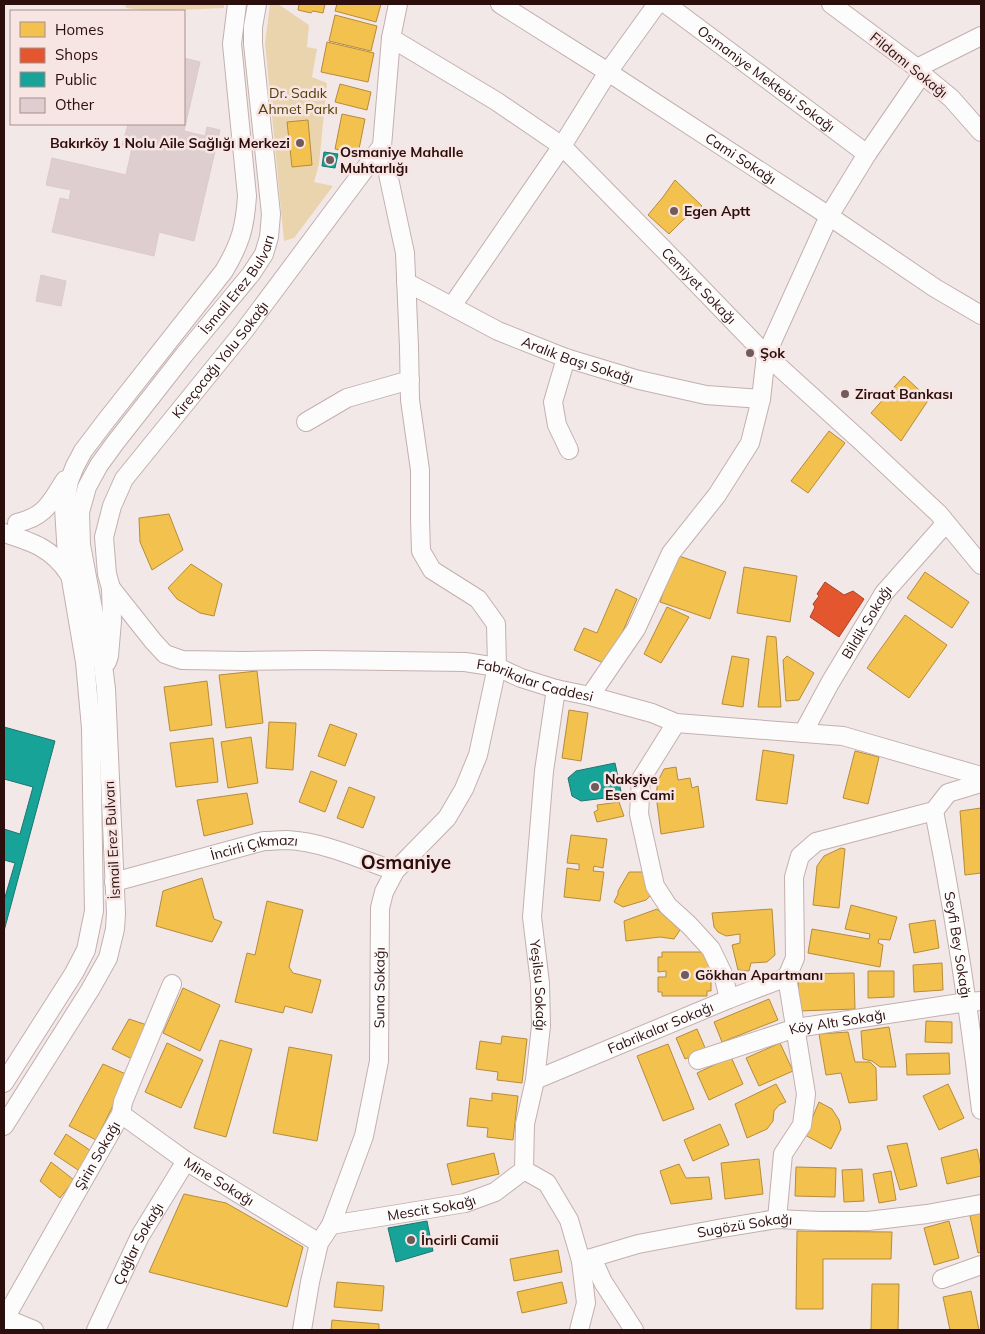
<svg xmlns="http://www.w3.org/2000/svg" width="985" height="1334" font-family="Mulish,sans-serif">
	<rect width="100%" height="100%" fill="#f2e8e8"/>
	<path fill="#ead4ad" d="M125,4H224V8L153,11L126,8Z
		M270,4H278L309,25L307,47L317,49L312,77L327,83L319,164L314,182L333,186L294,238L284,241L265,43Z"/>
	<path fill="#f2c14e" stroke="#b78b3a" d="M299,4H325L323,13L313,11L311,13L298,10Z
		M337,4H381L376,22L335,11Z
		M335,15L377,26L371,51L329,41Z
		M327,42L374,53L368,82L321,72Z
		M340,84L371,92L367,110L335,102Z
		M342,114L365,119L358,154L335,149Z
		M308,120L312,165L292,167L287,122Z
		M675,180L702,206L683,220L669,234L648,215L663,197Z
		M904,376L929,399L901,441L871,413Z
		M829,431L845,443L808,493L791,481Z
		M169,514L183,550L152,570L140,542L139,518Z
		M676,555L726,572L710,619L660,602Z
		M191,564L222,584L214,616L200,613L177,599L168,588Z
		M744,567L797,576L790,622L737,613Z
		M925,572L969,602L952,628L907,598Z
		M616,589L637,599L608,665L574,650L584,628L597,633Z
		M667,607L689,617L661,663L644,654Z
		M905,615L947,645L909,698L867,668Z
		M767,636L776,637L781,707H758Z
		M732,656L749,659L743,707L722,704Z
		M787,656L814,673L799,700L786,701L783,660Z
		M257,671L263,723L226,728L219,675Z
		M207,681L212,725L170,731L164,687Z
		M569,710L588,713L581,761L562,758Z
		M269,722L296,723L293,770L266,768Z
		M330,724L357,734L345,766L318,756Z
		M251,737L258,783L228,788L221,742Z
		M213,738L218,782L176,787L170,743Z
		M763,750L794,755L787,804L756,800Z
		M855,751L879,757L868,804L843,798Z
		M676,767L678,780L690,778L692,788L698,786L704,827L661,834L656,795L658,781L664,769Z
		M311,771L337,781L325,812L299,802Z
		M349,787L375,797L363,828L337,818Z
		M247,793L253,824L204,836L197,800Z
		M619,802L624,816L597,822L594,812L598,810L597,805Z
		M981,808V873L965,875L960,811Z
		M571,835L607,839L603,868L594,866L593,871L604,872L600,901L564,897L567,868L579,870V864L567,863Z
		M841,848L845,849L839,908L813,905L817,866L824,856Z
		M629,872H643L646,874L650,896L646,900L623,907L614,902L618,894V891Z
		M202,878L214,919L222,922L212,942L156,926L163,891Z
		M267,901L303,910L289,967L293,973L321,980L312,1013L285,1006L283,1013L235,1002L247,953L255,955Z
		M851,905L897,917L890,940L879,939L878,943L883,945L880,967L808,953L812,929L869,939L870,934L845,929Z
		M657,909L680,930L674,939L660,937L626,941L624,921Z
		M772,909L775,955L767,962L751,963L749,971L738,970L732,945L740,943V934L726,936L718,932L714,927L712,913Z
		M935,920L939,948L914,953L909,924Z
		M662,952H707L711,957V973H704V978H711V991H707V996H662V992H658V977H666V971L658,972V957H662Z
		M942,963L943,990L914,992L913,965Z
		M868,971H894V997L868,998Z
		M854,973L855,1009L799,1011L798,974Z
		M183,988L220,1005L200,1051L163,1033Z
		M769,999L778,1020L722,1042L714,1022Z
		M129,1019L147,1025L134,1060L112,1049Z
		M926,1021L952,1022V1043L925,1042Z
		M889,1027L896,1067H880L872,1061L863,1059L861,1031Z
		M697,1029L706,1050L685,1059L676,1038Z
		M848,1032L855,1062H870L876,1068L877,1100L849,1103L841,1073L826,1075L819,1034Z
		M502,1036L527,1039L522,1083L497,1080L498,1072L476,1069L480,1041L501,1044Z
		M220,1040L252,1049L226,1137L194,1128Z
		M167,1043L203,1060L181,1108L145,1092Z
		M780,1043L793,1071L759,1086L746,1058Z
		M668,1044L694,1109L663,1121L637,1056Z
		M289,1047L332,1055L317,1141L273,1133Z
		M949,1053L950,1074L907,1075L906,1054Z
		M731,1057L743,1084L709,1100L697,1073Z
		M103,1064L128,1075L96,1140L69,1126Z
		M776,1084L786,1102L779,1105L774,1111L773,1121L767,1129L747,1138L735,1104Z
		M948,1084L964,1118L939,1130L923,1096Z
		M492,1093L518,1096L513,1140L487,1137L488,1128L467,1126L470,1098L492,1101Z
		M819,1102L832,1109L839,1120L841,1129L831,1149L805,1135Z
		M720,1124L729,1145L693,1161L684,1140Z
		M66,1134L94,1153L81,1172L54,1154Z
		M907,1143L917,1186L900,1190L887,1146Z
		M977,1149L981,1167V1176L947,1184L941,1158Z
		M494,1153L499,1174L452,1185L447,1164Z
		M759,1159L763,1194L725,1199L721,1163Z
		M51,1162L74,1180L60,1198L40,1181Z
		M679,1164L686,1178L709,1177L712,1199L671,1204L660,1171Z
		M796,1167L836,1168L835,1197L795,1196Z
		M862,1169L864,1201L844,1202L842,1170Z
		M891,1171L896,1200L879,1203L873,1174Z
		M184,1194L226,1203L303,1247L287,1307L149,1272Z
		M981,1213V1252L978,1253L970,1216Z
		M949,1221L959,1258L934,1265L924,1228Z
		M797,1231L892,1232L891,1259H823V1309H796Z
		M558,1250L562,1272L514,1281L510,1259Z
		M337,1282L384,1286L382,1311L334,1307Z
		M562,1282L567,1303L522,1313L517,1292Z
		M872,1284H899L898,1330H871Z
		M971,1291L979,1330H950L943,1297Z
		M332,1320L379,1324V1330H331Z"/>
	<path fill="#e4572e" stroke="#ad4124" d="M825,582L844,595L853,591L864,599L839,637L810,617L815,607L813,604L819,596L817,594Z"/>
	<path fill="#17a398" stroke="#1d766e" d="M324,152L338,154L335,168L322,166Z
		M4,727L55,741L4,931V891L5,897L15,863L4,860V861V829L20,834L33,787L4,779Z
		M615,763L622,796L581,801L572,796L568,778L576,771Z
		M427,1221L433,1251L396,1262L388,1228Z"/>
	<path fill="#deced0" stroke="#ddc9cc" d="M184,58L200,62L184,131L205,136L207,127L220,130L194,241L159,232L154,256L52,232L60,198L69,200L71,190L46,185L52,158L126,175L132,148L122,146L128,124H184Z
		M41,275L66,281L61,306L36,301Z"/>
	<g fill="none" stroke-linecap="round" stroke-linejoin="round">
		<defs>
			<g id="minor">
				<path id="s1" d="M500,4L608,72L829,216L935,288L981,315"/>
				<path id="s2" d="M666,4L867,154"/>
				<path d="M831,4L917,68L918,71L951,98L981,132"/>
				<path id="s3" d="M391,38L496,101L562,146L678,264L766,355L862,442L939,514L981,565"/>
				<path d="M917,68L981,36"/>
				<path id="s4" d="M406,282L498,331L566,358L639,380L706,395L761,399"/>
				<path d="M452,306L562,146L608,72L657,4"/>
				<path d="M566,358L553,402L557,425L569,450"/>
				<path d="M306,422L347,398L410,380"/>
				<path d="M17,523C46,516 50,503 65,480"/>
				<path d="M4,533C32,542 52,548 69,574"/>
				<path id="s5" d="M111,588L153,641L165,654L182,660L244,661L316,660L465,662L497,667L521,678L556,689L590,696L652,713L676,723L843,736L981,776"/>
				<path id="s6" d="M107,662L109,656L112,621L111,588L107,574L104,537L112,506L124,479L244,331L382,146"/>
				<path id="s7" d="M556,689L544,771L532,917L540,983L541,1026L535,1080L525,1124L524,1170L547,1183L569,1220L581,1261L586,1303L579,1330"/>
				<path d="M590,696L636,629L671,553L717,495L750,443L761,399L766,355L829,216L867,154L922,74"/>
				<path d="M676,723L641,779L639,814L655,886L668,906L689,925L711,949L723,974L729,999"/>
				<path id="s8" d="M803,733L830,683L884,593L946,523"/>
				<path id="s9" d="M934,811C954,911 969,1010 981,1110"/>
				<path id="s10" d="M114,882L264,841C272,841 280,840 287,840C324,842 360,859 395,871"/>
				<path id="s11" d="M698,1060L796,1028L967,1002L981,1001"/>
				<path id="s12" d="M535,1080L729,999L787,977"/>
				<path d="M4,1083L74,973L86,950L94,911L91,728L85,662L67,556L64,508L69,481L75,466L83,451L105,422L224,271C240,244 245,228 247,196L232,44L237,4"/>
				<path id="s13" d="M121,1114L186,1161L319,1243"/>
				<path id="s14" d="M4,1126L90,990L108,958L115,929L116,913L106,689L102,657L81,545L80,512L87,487L99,465L115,443L184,355L251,274L264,254L269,237L271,214L253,44V27L257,4"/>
				<path d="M777,1219L783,1154L802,1125L806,1094L787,977L795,958L794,877L800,856L816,842L934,811L948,793L981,783"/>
				<path id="s15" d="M331,1225L465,1203L495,1192L524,1170"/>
				<path d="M592,1258L603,1282L634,1330"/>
				<path id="s16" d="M581,1261L638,1244L723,1228L777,1219L820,1221H868L927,1214L981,1204"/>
				<path d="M942,1279L981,1265"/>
				<path d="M5,1318L34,1330"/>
				<path id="s17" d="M4,1320L121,1114L123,1102L134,1075L172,984"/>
				<path id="s18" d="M96,1330L140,1236L186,1161"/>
				<path id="s19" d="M302,1330L310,1282L319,1243L331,1225L364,1136L379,1061L380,908L384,892L395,871L447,818L464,789L478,755L497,667L496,624L478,599L432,570L421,551L420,519V470L410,400L409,347L405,253L382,146L391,38L398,4"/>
			</g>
		</defs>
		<use href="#minor" stroke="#c3b0ae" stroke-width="20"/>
		<use href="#minor" stroke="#fdfcfc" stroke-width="18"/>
	</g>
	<g fill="#715a5a" stroke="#f7e5e3" stroke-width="2">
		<circle cx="300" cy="143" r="5"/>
		<circle cx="330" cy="160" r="5"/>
		<circle cx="674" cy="211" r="5"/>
		<circle cx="750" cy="353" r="5"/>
		<circle cx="845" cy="394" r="5"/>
		<circle cx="595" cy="787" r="5"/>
		<circle cx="685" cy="975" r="5"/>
		<circle cx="411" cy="1240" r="5"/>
	</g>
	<g text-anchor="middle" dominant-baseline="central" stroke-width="5" stroke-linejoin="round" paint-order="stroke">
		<g font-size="14" fill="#2c0e0d" stroke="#f7e5e3">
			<text transform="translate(909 65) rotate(39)">Fildamı Sokağı</text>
			<text stroke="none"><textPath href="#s2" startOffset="125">Osmaniye Mektebi Sokağı</textPath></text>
			<text stroke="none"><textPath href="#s1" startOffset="286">Cami Sokağı</textPath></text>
			<text stroke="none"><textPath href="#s14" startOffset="926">İsmail Erez Bulvarı</textPath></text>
			<text stroke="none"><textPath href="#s3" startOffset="398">Cemiyet Sokağı</textPath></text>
			<text stroke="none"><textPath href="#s6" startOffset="341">Kireçocağı Yolu Sokağı</textPath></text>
			<text stroke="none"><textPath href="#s4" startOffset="189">Aralık Başı Sokağı</textPath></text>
			<text stroke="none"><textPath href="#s8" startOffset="128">Bildik Sokağı</textPath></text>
			<text stroke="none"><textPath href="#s5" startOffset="459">Fabrikalar Caddesi</textPath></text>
			<text transform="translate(112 840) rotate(-93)">İsmail Erez Bulvarı</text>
			<text stroke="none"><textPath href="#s10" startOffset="145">İncirli Çıkmazı</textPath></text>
			<text stroke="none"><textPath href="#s9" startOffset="136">Seyfi Bey Sokağı</textPath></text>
			<text stroke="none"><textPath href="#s7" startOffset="298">Yeşilsu Sokağı</textPath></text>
			<text stroke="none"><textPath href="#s19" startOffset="355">Suna Sokağı</textPath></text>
			<text stroke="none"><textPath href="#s11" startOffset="145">Köy Altı Sokağı</textPath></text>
			<text stroke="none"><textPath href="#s12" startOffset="136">Fabrikalar Sokağı</textPath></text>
			<text stroke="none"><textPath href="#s17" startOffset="189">Şirin Sokağı</textPath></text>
			<text stroke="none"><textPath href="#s13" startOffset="119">Mine Sokağı</textPath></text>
			<text stroke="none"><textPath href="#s15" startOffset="102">Mescit Sokağı</textPath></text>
			<text stroke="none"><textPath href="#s16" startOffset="168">Sugözü Sokağı</textPath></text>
			<text stroke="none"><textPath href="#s18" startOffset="96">Çağlar Sokağı</textPath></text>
		</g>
		<g font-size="14" fill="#533d03" stroke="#f7e5e3">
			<text x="298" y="93">Dr. Sadık<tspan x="298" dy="16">Ahmet Parkı</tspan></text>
		</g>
		<g font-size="14" font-weight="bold" fill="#2c0e0d" stroke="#f7e5e3" text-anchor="start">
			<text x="290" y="143" text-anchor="end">Bakırköy 1 Nolu Aile Sağlığı Merkezi</text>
			<text x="340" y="152">Osmaniye Mahalle<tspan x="340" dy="16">Muhtarlığı</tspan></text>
			<text x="684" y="211">Egen Aptt</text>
			<text x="760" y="353">Şok</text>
			<text x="855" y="394">Ziraat Bankası</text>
			<text x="605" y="779">Nakşiye<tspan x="605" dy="16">Esen Cami</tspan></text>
			<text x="695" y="975">Gökhan Apartmanı</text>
			<text x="421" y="1240">İncirli Camii</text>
		</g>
		<g font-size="19" font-weight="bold" fill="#2c0e0d" stroke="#f7e5e3">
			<text x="406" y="862">Osmaniye</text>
		</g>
	</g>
	<rect width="985" height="1334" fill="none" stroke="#2c0e0d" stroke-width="10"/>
	<rect x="10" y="10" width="175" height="115" fill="#f7e5e3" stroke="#a68f8d"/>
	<rect x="20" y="22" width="25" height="15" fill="#f2c14e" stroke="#a68f8d"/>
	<text x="55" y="35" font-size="15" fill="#2c0e0d">Homes</text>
	<rect x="20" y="48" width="25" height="15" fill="#e4572e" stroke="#a68f8d"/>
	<text x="55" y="60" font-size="15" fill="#2c0e0d">Shops</text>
	<rect x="20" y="72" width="25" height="15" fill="#17a398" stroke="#a68f8d"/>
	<text x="55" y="85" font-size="15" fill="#2c0e0d">Public</text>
	<rect x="20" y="98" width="25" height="15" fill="#deced0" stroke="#a68f8d"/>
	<text x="55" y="110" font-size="15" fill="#2c0e0d">Other</text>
</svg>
